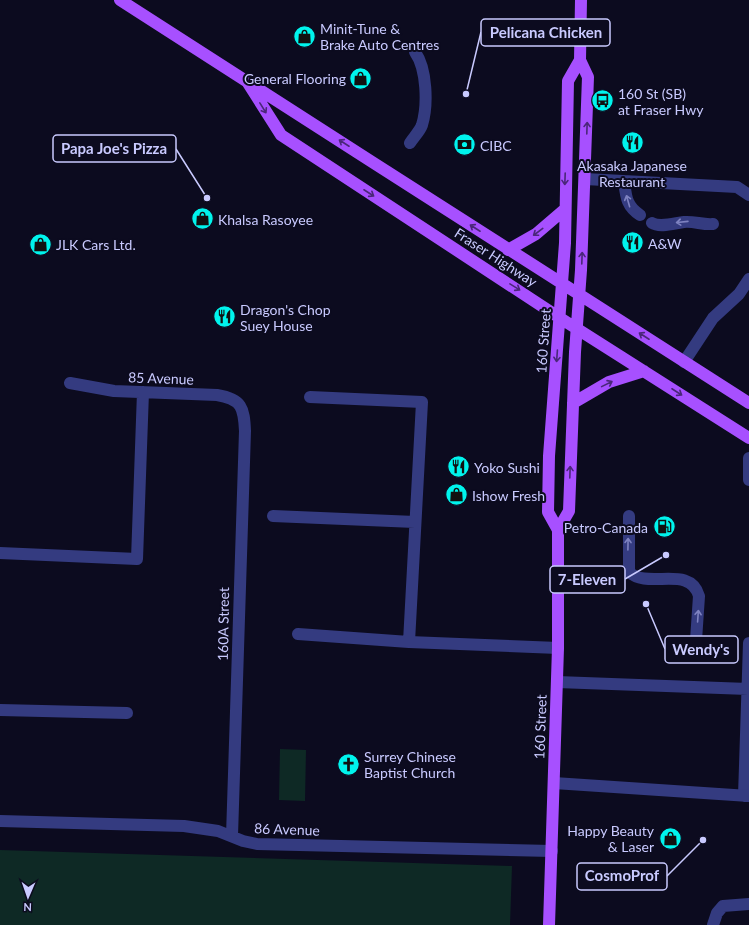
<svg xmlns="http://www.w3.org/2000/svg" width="749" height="925" font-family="Lato,sans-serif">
	<rect width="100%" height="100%" fill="#0c0b1f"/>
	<path fill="#0e2925" d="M280,749L306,750L305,801L279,800Z
		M0,850L512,866L510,925H0Z"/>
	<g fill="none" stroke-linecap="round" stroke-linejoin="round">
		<path stroke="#343b80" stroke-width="12" d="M410,143C413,138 420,131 422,125C428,105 427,69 415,52
			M585,179L737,187L749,195
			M624,181C626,196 626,206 640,215
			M652,223C660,228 675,223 684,222C694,221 703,225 713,224
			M684,362L713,318L739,294L749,279
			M70,383L114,391L217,395C242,399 244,408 245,431L232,836
			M310,397L422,402L409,642
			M749,458V480
			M273,516L415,522
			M629,516V572C648,590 690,564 699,596L695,655
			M0,553L137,559L143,392
			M298,634L409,642L558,648
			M557,682L748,689
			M0,710L127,713
			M554,783L749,796
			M744,796L749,643
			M0,821L184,826L218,831L243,841L257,844L552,851
			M713,925L717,913L723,906L749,904"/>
		<path stroke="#a750ff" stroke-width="12" d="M120,0C330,134 538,270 749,403
			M248,83L281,135L560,318L749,438
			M508,250L536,234L564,210
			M573,403L609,382L644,371
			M558,530L548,512L549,456L565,243L568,81L580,60
			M549,925L558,648V530L569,511L575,352L581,270L588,77L580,60L581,0"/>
	</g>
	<defs><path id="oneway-shaft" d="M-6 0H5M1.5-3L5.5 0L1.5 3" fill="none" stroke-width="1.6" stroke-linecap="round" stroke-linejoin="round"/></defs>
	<g stroke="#4a2779">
		<use href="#oneway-shaft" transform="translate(263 108) rotate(58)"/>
		<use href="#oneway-shaft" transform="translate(587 128) rotate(-88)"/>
		<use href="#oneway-shaft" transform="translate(344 143) rotate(-147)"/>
		<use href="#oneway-shaft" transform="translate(565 179) rotate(92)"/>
		<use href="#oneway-shaft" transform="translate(369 193) rotate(33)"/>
		<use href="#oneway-shaft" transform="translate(475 228) rotate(-147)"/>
		<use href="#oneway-shaft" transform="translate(538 232) rotate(143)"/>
		<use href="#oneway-shaft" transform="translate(582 258) rotate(-88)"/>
		<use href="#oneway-shaft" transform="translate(515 287) rotate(32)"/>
		<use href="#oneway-shaft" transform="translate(644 336) rotate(-147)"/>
		<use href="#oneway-shaft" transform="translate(557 356) rotate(94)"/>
		<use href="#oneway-shaft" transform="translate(607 384) rotate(-26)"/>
		<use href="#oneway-shaft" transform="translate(677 392) rotate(33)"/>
		<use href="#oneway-shaft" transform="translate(570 472) rotate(-88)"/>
	</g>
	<g stroke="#7e82c0">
		<use href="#oneway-shaft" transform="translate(628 201) rotate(-106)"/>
		<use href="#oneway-shaft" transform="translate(682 222) rotate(174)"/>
		<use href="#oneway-shaft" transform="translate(628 544) rotate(-89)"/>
		<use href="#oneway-shaft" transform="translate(698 616) rotate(-86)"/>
	</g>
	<defs>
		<symbol id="shop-disc" viewBox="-11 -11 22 22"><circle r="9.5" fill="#00f4ed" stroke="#0c0b1f"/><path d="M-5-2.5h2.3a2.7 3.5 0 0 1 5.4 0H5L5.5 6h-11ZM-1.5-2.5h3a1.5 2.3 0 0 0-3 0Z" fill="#111"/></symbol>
		<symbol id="bus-disc" viewBox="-11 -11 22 22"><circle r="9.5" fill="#00f4ed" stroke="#0c0b1f"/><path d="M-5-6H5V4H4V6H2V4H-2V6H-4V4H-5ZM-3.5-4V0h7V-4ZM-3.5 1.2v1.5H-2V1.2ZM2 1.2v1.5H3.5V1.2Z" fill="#111"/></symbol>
		<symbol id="restaurant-disc" viewBox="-11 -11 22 22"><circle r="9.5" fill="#00f4ed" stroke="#0c0b1f"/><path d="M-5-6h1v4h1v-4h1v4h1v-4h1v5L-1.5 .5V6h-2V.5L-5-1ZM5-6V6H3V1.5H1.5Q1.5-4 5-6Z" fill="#111"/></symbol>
		<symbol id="bank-disc" viewBox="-11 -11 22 22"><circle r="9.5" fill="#00f4ed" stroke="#0c0b1f"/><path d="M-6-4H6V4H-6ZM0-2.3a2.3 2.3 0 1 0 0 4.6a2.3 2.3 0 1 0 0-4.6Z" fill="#111"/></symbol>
		<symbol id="fuel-disc" viewBox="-11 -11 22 22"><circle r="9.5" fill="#00f4ed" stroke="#0c0b1f"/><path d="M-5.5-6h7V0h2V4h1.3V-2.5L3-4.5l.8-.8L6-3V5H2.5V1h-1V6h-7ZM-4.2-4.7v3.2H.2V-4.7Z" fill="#111"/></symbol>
		<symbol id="church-disc" viewBox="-11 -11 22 22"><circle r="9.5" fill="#00f4ed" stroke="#0c0b1f"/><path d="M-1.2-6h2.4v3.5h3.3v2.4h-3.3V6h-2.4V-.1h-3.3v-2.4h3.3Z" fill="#111"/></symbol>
	</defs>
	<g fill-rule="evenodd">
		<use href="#shop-disc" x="292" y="24" width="25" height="25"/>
		<use href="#shop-disc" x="348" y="66" width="25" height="25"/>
		<use href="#bus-disc" x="590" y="88" width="25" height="25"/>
		<use href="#restaurant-disc" x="620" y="130" width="25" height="25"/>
		<use href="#bank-disc" x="452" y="132" width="25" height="25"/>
		<use href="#shop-disc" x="190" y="206" width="25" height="25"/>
		<use href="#restaurant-disc" x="620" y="230" width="25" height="25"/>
		<use href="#shop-disc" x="28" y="232" width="25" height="25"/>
		<use href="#restaurant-disc" x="212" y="304" width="25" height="25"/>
		<use href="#restaurant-disc" x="446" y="454" width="25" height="25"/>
		<use href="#shop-disc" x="444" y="482" width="25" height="25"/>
		<use href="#fuel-disc" x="652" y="514" width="25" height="25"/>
		<use href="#church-disc" x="336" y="752" width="25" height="25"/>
		<use href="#shop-disc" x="658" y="826" width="25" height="25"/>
	</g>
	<g text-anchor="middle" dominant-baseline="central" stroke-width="4" stroke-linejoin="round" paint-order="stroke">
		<g font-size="14" fill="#c9caff" stroke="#0c0b1f" text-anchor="start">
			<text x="320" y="28">Minit-Tune &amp;<tspan x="320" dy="16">Brake Auto Centres</tspan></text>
			<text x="346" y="78" text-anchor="end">General Flooring</text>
			<text x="618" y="93">160 St (SB)<tspan x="618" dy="16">at Fraser Hwy</tspan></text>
			<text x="480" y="145">CIBC</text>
			<text x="632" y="165" text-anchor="middle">Akasaka Japanese<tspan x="632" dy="16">Restaurant</tspan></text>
			<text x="218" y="219">Khalsa Rasoyee</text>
			<text x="648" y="243">A&amp;W</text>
			<text x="56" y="244">JLK Cars Ltd.</text>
			<text x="240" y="309">Dragon's Chop<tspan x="240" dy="16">Suey House</tspan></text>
			<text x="474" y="467">Yoko Sushi</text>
			<text x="472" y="495">Ishow Fresh</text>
			<text x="648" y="527" text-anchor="end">Petro-Canada</text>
			<text x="364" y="756">Surrey Chinese<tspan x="364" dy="16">Baptist Church</tspan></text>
			<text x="654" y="830" text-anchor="end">Happy Beauty<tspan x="654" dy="16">&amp; Laser</tspan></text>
		</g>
		<g font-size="14" fill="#c9caff" stroke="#0c0b1f">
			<text transform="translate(496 257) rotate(33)">Fraser Highway</text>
			<text transform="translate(543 341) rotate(-86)">160 Street</text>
			<text transform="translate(161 378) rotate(2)">85 Avenue</text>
			<text transform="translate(223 624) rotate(-89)">160A Street</text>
			<text transform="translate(540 727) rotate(-88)">160 Street</text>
			<text transform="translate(287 829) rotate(2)">86 Avenue</text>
		</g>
	</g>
	<path fill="none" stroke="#c9caff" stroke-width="1.5" d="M466 94L481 32M207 198L176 149M666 555L625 579M646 604L665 649M703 840L667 876"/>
	<g fill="#c9caff" stroke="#0c0b1f" stroke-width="1.5">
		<circle cx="466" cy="94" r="4"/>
		<circle cx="207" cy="198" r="4"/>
		<circle cx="666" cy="555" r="4"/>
		<circle cx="646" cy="604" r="4"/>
		<circle cx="703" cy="840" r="4"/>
	</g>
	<g fill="#0c0b1f" stroke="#c9caff" stroke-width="1.5">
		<rect x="481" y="19" width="129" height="27" rx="4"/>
		<rect x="53" y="135" width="123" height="27" rx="4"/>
		<rect x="550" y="566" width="75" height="27" rx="4"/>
		<rect x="665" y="636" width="73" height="27" rx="4"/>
		<rect x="577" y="863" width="90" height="27" rx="4"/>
	</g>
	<g font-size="15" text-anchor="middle" font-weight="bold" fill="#c9caff">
		<text x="546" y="38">Pelicana Chicken</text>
		<text x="114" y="154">Papa Joe's Pizza</text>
		<text x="587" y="585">7-Eleven</text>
		<text x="701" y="655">Wendy's</text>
		<text x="622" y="881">CosmoProf</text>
	</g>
	<g transform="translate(28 897) rotate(182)" stroke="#0c0b1f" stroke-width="3" paint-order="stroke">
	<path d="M0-3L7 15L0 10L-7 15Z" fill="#c9caff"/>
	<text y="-6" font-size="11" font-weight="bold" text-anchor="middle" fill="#c9caff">N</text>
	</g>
</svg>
